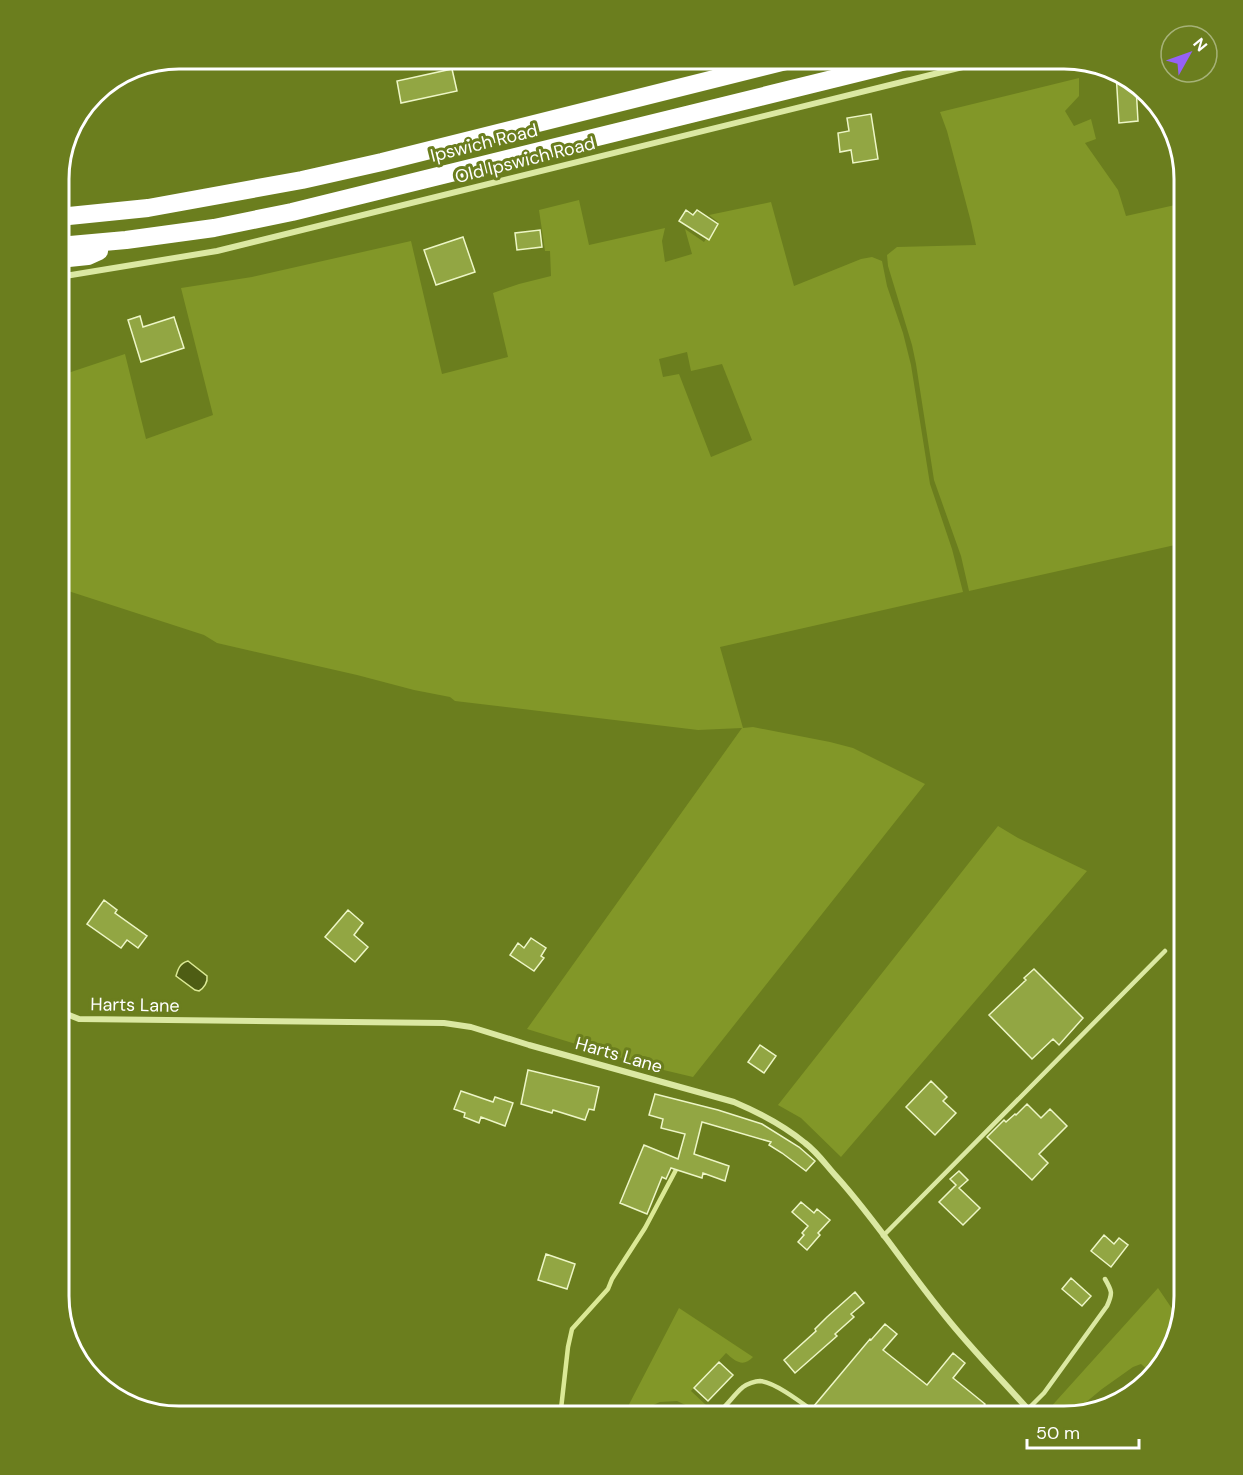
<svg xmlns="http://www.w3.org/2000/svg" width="1243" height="1475" font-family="'DM Sans',sans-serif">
	<rect width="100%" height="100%" fill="#6b7e1e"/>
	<path fill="#829728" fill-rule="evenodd" d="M1079,78V96L1065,111L1074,126L1091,119L1096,139L1085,143L1118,190L1126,216L1184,203V543L969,591L961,556L934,480L916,364L912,345L888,266L887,255L897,247L976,245L971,222L947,131L940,112Z
		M579,200L589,245L665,228L662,241L665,262L692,254L685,229L704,242L718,222L709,215L771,202L794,286L861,259L872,257L882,261L887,286L903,333L911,365L930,484L952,549L963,592L720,647L743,728L753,727L830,742L853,748L925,784L693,1077L651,1067L653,1063L646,1061L644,1065L527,1029L742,728L698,730L455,701L450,697L414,690L357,675L217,643L204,635L59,588V376L125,354L146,439L213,415L181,288L252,277L411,241L442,374L508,357L493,293L519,284L551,276L550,251H545L539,210ZM687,352L691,371L722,364L752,440L711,457L679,374L663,377L659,359Z
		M998,826L1018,838L1087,871L841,1157L801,1118L778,1105Z
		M1158,1288L1179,1319L1172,1349L1150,1372L1141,1364L1133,1367L1102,1389L1079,1408L1080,1412L1064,1416H1053L1048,1410Z
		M679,1308L753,1357C743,1368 735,1361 726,1353L691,1391L706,1405L700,1409H694L677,1401L660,1402L642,1410L633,1416H623Z"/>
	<path fill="#4e5d14" stroke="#dbe995" stroke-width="1.5" d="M188,961L207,976C208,982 204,988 199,991L195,990L176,976C178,969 180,963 188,961Z"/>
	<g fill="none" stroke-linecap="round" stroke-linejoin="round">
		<path stroke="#dbe995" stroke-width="4.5" d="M557,1416L561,1409L568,1347L572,1329L608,1289L612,1279L645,1228L678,1166"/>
	</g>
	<path fill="#92a643" stroke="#edf6c6" stroke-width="1.5" d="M452,69L457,91L401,103L397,81Z
		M1116,72L1124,75L1136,86L1138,121L1119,123Z
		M871,114L878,159L853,163L851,150L840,152L838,133L849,131L847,118Z
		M686,210L693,215L697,210L718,224L709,240L679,221Z
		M540,230L542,247L517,250L515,233Z
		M463,237L475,272L436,285L424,250Z
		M140,316L143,327L174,317L184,348L141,362L128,320Z
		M104,900L117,910L115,913L147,936L138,948L127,940L121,948L87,924Z
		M348,910L363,923L354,935L368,947L355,962L325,937Z
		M531,938L546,948L541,956L544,958L534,971L510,955L518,943L524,948Z
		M1034,969L1083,1018L1059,1045L1053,1039L1032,1059L989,1015L1026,980L1024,978Z
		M760,1045L776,1056L764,1073L748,1062Z
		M528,1070L599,1087L594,1110L589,1109L585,1120L553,1110L552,1113L521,1104Z
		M931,1081L947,1097L943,1101L956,1113L935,1135L906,1107Z
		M461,1091L493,1102L495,1097L513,1103L505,1126L481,1117L479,1123L464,1117L465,1113L454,1109Z
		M655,1094L718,1110L762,1124L799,1147L815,1161L806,1171L782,1153L769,1145L771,1142L702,1122L694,1154L729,1166L725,1181L703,1173L702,1178L671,1168L666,1179L662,1177L647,1214L620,1203L644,1145L678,1159L685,1134L661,1128L663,1119L649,1115Z
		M1027,1104L1041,1118L1050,1109L1067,1126L1039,1154L1048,1163L1032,1180L987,1137L1004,1120L1006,1122L1015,1114L1016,1115Z
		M959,1171L968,1180L959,1188L980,1208L963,1225L939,1202L956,1185L950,1179Z
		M801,1202L814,1213L817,1209L830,1220L818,1233L820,1235L807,1250L798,1242L804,1235L802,1233L808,1226L792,1212Z
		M1104,1235L1114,1244L1119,1238L1128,1245L1111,1267L1091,1251Z
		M546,1254L575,1264L567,1289L538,1280Z
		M1071,1278L1091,1296L1082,1306L1062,1289Z
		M855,1292L864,1303L851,1314L854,1317L835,1334L837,1336L795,1373L784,1360L816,1331L815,1329L827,1317Z
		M885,1324L897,1334L883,1350L927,1385L953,1353L965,1363L953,1378L985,1404L975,1416H824L823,1413L814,1406L870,1339L871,1340Z
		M719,1362L733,1375L708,1401L694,1388Z"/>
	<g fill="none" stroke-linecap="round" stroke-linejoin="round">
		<path stroke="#dbe8a2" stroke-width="4.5" d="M714,72L727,59
			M883,1236L1165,951
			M649,1416C665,1408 671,1410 687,1416
			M713,1416C725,1410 732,1396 743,1387C747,1384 755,1381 760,1381C776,1382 807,1407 820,1416
			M1021,1416L1044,1393L1107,1306C1113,1293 1112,1291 1105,1279"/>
		<path stroke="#dbe8a2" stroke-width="6" d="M59,277L217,251L995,59
			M59,1011L79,1019L444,1023L471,1027L529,1045L734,1102C760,1113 783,1125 805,1143C817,1152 826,1165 836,1176C876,1220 908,1271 946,1317C974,1352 1005,1383 1034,1416"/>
		<path stroke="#fff" stroke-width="18" d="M59,217L148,208L302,180L382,162L794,59
			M59,246L126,240L214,228L292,212L914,59
			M59,259L88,256L99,251"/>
	</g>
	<g text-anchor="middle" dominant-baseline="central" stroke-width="6" stroke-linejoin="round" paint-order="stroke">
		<g font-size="18" fill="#fff" stroke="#6b7e1e">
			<text transform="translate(484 143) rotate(-14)">Ipswich Road</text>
			<text transform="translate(525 160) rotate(-14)">Old Ipswich Road</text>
			<text transform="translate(135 1005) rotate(1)">Harts Lane</text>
			<text transform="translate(619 1055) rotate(16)">Harts Lane</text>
		</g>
	</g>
	<path d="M0 0H1243V1475H0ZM179 69H1064A110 110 0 0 1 1174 179V1296A110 110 0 0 1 1064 1406H179A110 110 0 0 1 69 1296V179A110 110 0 0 1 179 69Z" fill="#6b7e1e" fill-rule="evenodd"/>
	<path fill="none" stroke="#fff" stroke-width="3" d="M179 69H1064A110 110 0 0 1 1174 179V1296A110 110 0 0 1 1064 1406H179A110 110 0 0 1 69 1296V179A110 110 0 0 1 179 69Z"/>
	<g transform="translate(1189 54) rotate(50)"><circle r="28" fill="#6b7e1e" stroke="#a6b278" stroke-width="1.5"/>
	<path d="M0-4.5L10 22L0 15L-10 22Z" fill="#9661f6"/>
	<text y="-9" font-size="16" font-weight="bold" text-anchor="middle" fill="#ffffff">N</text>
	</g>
	<path d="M1027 1439v9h112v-9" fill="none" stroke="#ffffff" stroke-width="3"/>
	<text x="1036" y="1439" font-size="18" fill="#ffffff" stroke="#6b7e1e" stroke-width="4.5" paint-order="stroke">50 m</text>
</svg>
